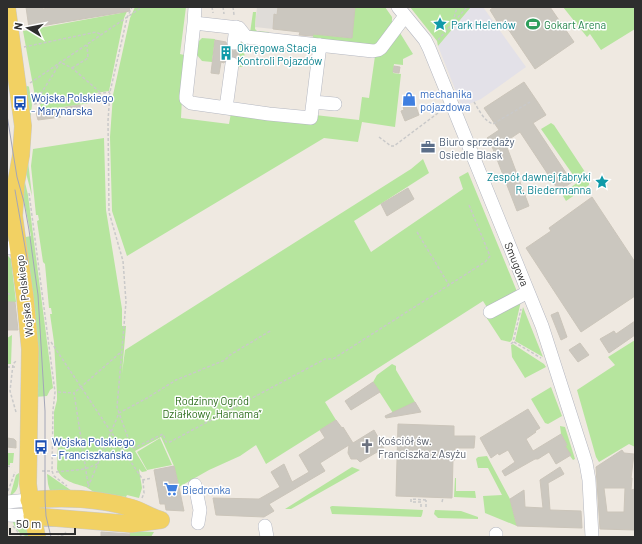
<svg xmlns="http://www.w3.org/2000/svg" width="642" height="544" font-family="Barlow,sans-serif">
	<rect width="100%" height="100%" fill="#efe9e1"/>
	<path fill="#e3e1e8" d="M471,7H483L526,67L481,99L462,107L438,46Z"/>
	<path fill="#b6e59e" d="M121,7H129L124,18L109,91L36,102L23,31L121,13Z
		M135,7H186L180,54L184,55L181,118L229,124L231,113L313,124L315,115L359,120L362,97L369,98L375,56L400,33L413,54L403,59V65L394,64L393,73L401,74L395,127L362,122L358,142L324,138L127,256L112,211L110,137L113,95L130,18Z
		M355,7H385L392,17V23L378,43L375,45L313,38V34L351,38Z
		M410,7H471L438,46L437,41Z
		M563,7H635V29L601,50L590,34L587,37Z
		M253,12H256L255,29L257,31L269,32L268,35L250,33Z
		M202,38L215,39L212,62L202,61L197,55L198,42Z
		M239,41H246L243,67H236Z
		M28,86L29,87L32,105L30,122L24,87Z
		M105,95V101L42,110L40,104Z
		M551,123L554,125L589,178V185L566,201L562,194L578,182L541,129Z
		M104,138L106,210L122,309V326H126L122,373L125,350L411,169L423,159L429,173L354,221L371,252L463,189L459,177L468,172L518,294L488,309L483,301L325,402L336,420L266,464L256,445L240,456L209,470L179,487L174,466L161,437L135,451L147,471L142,472L139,469L142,488L139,498L127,495L126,497C116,495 107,495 97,493C93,492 90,489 86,487C76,484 61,481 57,469L58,444L54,443V412L57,400V394L54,342L50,314H52L51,308H49L45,264L43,262L37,221L39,220L38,215H36L31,166L33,149Z
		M28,161L32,196L26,173Z
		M23,174L28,195L53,388L50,390L47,396L35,397L21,238L31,236L21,185Z
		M7,255L11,259L16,302H7Z
		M521,301L512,340L510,342L501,340L486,317Z
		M523,307L543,357L515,341Z
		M12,335L11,364H7V338Z
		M635,340V447L629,444L599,462L596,457L577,390L615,365L608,357Z
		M513,344L544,364L546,367L525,378L512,357L511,345Z
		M392,364L396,366V370L415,402L393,413L373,382L377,375Z
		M551,387L562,416L548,424L545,423L531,399Z
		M560,426L565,427L575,459L573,460L570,456V455L565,446L567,445L561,434Z
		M160,438L172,465L147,470L137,452Z
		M7,453H14L13,463H10V465H7Z
		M487,456L510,499L517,526L485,513L483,496L502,495L488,468H478L476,459L478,457Z
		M352,467L360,470L291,509H285Z
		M19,473C19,483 19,491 10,496L16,475Z
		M47,474L49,475L72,491H50L48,484Z
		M455,478H456V491H475L476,498L454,497Z
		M332,506L423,510L422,515L421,517L332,514L330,507Z
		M435,510L461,511L478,517V519L438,518L434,514Z
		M12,520C26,522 26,524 31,537C21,537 15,529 12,520Z
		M130,531L154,532L151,537H129Z"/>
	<path fill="#dfdcd8" d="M257,7H278L277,15H274L273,29L255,27Z"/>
	<path fill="#cbc7bf" stroke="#cbc5ba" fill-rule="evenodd" d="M26,7H42L43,9L52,7H129L130,11L29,28Z
		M278,7H355L352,38L313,34V36L299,35L300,32L273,29L274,14L277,15Z
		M494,7H550L574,42L535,69L502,20L498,23L490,10Z
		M215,40L226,42L227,46L233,51L238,49L237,58L233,56H229L226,59L224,63L221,62L219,74L211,73Z
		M394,66L400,67L399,73L393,72Z
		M524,82L539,104L546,115L533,123L572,182L559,191L520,132L505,142L529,206L517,211L493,149L487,138L499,130L484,108Z
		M413,98L419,115L405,121L401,111L404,110L402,103Z
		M80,105L81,112L60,115L61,117L38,120L36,112Z
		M427,140L435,149L429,154L422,145Z
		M408,188L414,199L387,216L381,204Z
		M592,197L635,262V296L581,332L526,248L551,231L549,228Z
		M7,302H15L18,330H7Z
		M558,312L567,337L561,340L551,315Z
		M635,321V335L609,353L600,339L614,331L616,334Z
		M580,343L589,355L578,362L569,350Z
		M373,382L380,392L351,410L345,401Z
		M415,402L421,412L386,418L385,416Z
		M528,409L540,428L535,431L536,432L526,439L533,451L561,434L567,445L565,446L571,455L556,464L549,452L538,459H535L505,476L502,471L515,462L508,450L499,455L498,453L491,458L480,438Z
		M336,420L342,428L343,427L353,443L374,430L384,448L360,462L357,459H351L348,453L349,445L320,463L325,471L269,504L274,511L264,517L216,515L213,498L259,499L280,487L271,472L284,464L292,482L309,472L299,455L325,438L320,430Z
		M398,424L454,426V436H475L474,448H455V460H453L452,498L396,496Z
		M7,438L14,439L16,441V448L7,447Z
		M622,450L624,453L634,454L631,478H632L631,490L635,489V530L600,529L596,467ZM604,488H625L624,512H607Z
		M174,466L179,487L184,511L166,510L165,504H160L158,492L154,470Z
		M560,467L564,474L548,483L550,510L581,511L582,528L517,526L510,499L524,490L525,507L543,508L540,480Z
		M101,532L130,534L129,537H101Z"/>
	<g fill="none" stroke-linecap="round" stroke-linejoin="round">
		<path stroke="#c8c4bd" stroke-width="13" stroke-dasharray="13 6" stroke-linecap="butt" d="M232,64L234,43"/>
		<defs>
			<path id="minor" d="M195,7L194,23L239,28L246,37L373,51L378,50L381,48L405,16
				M398,7L425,40L429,48L542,326L586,463L589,480L592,537
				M194,23L186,96V99L191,103L269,114L311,118L320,45
				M234,43L236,27
				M313,102L335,104
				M226,108L232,64
				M7,248L18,247
				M490,312L528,292
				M195,485L200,510L198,523
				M7,502L29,500
				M7,515L32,516
				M265,526L267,537
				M496,537V534"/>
			<path id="major" d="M7,8L23,126L21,155L16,183L14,216L25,297L30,349L28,484L31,508L37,537
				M29,500C63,497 99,498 132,508C142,511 150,517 161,520
				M32,516L131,524L161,520"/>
		</defs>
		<use href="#minor" stroke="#b4b7c1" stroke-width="14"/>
		<use href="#major" stroke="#c9c9c9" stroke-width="18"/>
		<path stroke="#c9c9c9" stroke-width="1.5" stroke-dasharray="3 2" stroke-linecap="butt" d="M212,7L213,13
			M223,7L224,14
			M233,7L234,15
			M256,7H257
			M453,22L457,7
			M438,40L467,7
			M24,47L96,32L100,34
			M72,68L88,58L87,45
			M30,83L142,7
			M474,102C479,110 484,121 493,124L530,102
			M36,103C43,89 53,76 60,62L72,68L101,93
			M34,104L110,92
			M379,137L391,146H394L442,110
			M29,193L55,392L53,410L52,471
			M469,205L490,256
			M417,232L449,285
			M7,293L11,295
			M270,331L230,355L225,360L176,380L147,398L119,413L131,446L134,448L163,434L166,442H170L325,359H333L449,285L485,262L491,255
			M51,342L143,480L152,478
			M514,342L541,358
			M511,344L513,342L521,309
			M7,367H17
			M58,392L74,393
			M16,412L10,391L13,364L17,360
			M7,466L12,467
			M42,471H52L54,476L67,486
			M56,472L85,469L97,464
			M88,484L74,393L121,352
			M88,487L119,413L117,407L126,302L123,261L109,212L108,121L110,92L127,18L132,7
			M8,491L15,472
			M142,498L144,493L143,480
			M442,502L443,498
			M421,507V502H411V499L426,500V498
			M426,507V500
			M13,526L22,537
			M56,537L63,535L66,532"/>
		<use href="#minor" stroke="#fff" stroke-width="13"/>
		<use href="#major" stroke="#f2d163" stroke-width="17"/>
		<path stroke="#a3a6b8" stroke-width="1" d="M7,115L17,177L24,202L29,230L38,295L45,411V499L46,516L51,537
			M15,190L28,264"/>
	</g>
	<defs>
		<symbol id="sight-bare" viewBox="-9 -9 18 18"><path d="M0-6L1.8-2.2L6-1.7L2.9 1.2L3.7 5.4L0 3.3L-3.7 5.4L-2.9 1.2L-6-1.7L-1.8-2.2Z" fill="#0f9aa8" stroke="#fff" stroke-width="2.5" paint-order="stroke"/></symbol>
		<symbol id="stadium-bare" viewBox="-9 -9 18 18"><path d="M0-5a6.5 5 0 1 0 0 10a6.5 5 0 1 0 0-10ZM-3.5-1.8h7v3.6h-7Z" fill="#2e9e5b" stroke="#fff" stroke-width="2.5" paint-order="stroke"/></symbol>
		<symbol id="building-bare" viewBox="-9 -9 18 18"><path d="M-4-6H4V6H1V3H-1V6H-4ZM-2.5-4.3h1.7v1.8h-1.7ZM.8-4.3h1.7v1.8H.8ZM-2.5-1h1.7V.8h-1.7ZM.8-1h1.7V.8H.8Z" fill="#0f9aa8" stroke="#fff" stroke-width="2.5" paint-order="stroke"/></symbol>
		<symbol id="shop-bare" viewBox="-9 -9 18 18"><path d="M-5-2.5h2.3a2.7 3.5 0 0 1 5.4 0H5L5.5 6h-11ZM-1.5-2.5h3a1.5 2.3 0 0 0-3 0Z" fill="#3f7fe0" stroke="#fff" stroke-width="2.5" paint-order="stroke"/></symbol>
		<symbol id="bus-bare" viewBox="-9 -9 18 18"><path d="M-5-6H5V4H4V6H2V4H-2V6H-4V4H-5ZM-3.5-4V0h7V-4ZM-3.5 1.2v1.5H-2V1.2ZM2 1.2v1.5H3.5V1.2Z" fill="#1a4fb4" stroke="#fff" stroke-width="2.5" paint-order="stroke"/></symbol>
		<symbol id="office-bare" viewBox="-9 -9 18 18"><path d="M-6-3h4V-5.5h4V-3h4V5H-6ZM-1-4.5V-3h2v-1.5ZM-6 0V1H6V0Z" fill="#5c6f8a" stroke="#fff" stroke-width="2.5" paint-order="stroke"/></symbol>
		<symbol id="church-bare" viewBox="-9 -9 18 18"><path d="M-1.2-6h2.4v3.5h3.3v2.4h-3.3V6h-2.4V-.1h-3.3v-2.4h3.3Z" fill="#6b7280" stroke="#fff" stroke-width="2.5" paint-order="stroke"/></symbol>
		<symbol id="supermarket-bare" viewBox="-9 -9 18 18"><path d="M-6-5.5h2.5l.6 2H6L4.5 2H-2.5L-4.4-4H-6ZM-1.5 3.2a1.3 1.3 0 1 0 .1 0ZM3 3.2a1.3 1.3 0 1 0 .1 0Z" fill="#3f7fe0" stroke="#fff" stroke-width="2.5" paint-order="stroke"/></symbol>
	</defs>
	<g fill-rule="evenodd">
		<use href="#sight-bare" x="430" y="14" width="20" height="20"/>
		<use href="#stadium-bare" x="523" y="14" width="20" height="20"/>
		<use href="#building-bare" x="216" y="43" width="20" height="20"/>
		<use href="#shop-bare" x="399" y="89" width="20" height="20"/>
		<use href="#bus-bare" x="10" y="93" width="20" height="20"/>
		<use href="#office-bare" x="418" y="137" width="20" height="20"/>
		<use href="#sight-bare" x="592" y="172" width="20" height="20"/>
		<use href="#church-bare" x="357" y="436" width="20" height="20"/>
		<use href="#bus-bare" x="31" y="437" width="20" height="20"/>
		<use href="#supermarket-bare" x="161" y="479" width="20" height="20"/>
	</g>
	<g text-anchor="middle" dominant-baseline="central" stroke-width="3" stroke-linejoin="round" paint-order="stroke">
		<g font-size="11" fill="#0d838f" stroke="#fff" text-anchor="start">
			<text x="451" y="24">Park Helenów</text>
			<text x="237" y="47">Okręgowa Stacja<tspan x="237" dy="13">Kontroli Pojazdów</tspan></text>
			<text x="591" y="176" text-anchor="end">Zespół dawnej fabryki<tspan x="591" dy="13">R. Biedermanna</tspan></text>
		</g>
		<g font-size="11" fill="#27864d" stroke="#fff" text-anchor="start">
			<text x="544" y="24">Gokart Arena</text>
		</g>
		<g font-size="11" fill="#366cbe" stroke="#fff" text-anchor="start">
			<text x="420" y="93">mechanika<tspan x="420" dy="13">pojazdowa</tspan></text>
			<text x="182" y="489">Biedronka</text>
		</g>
		<g font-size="11" fill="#164399" stroke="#fff" text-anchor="start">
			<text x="31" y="97">Wojska Polskiego<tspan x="31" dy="13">- Marynarska</tspan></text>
			<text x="52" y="441">Wojska Polskiego<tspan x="52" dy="13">- Franciszkańska</tspan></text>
		</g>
		<g font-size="11" fill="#4e5e75" stroke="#fff" text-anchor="start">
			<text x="439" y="141">Biuro sprzedaży<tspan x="439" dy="13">Osiedle Blask</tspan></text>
		</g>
		<g font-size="11" fill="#2e2e2e" stroke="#fff">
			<text transform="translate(517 264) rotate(68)">Smugowa</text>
			<text transform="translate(24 296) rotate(-97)">Wojska Polskiego</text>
		</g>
		<g font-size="11" fill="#2c6e1b" stroke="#fff">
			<text x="212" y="400">Rodzinny Ogród<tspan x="212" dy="13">Działkowy „Harnama”</tspan></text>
		</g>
		<g font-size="11" fill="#5b616d" stroke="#fff" text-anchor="start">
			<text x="378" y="440">Kościół św.<tspan x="378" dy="13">Franciszka z Asyżu</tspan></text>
		</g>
	</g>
	<rect width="642" height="544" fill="none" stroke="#2e2e2e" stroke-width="16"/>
	<g transform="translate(28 28) rotate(280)" stroke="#ffffff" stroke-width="3" paint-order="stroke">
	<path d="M0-3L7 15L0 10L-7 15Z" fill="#2e2e2e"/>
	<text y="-6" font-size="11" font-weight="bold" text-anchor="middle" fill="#2e2e2e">N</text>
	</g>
	<path d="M10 528v6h65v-6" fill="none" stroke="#2e2e2e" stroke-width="2"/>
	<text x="16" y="528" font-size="12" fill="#2e2e2e" stroke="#ffffff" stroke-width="3" paint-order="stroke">50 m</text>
</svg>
